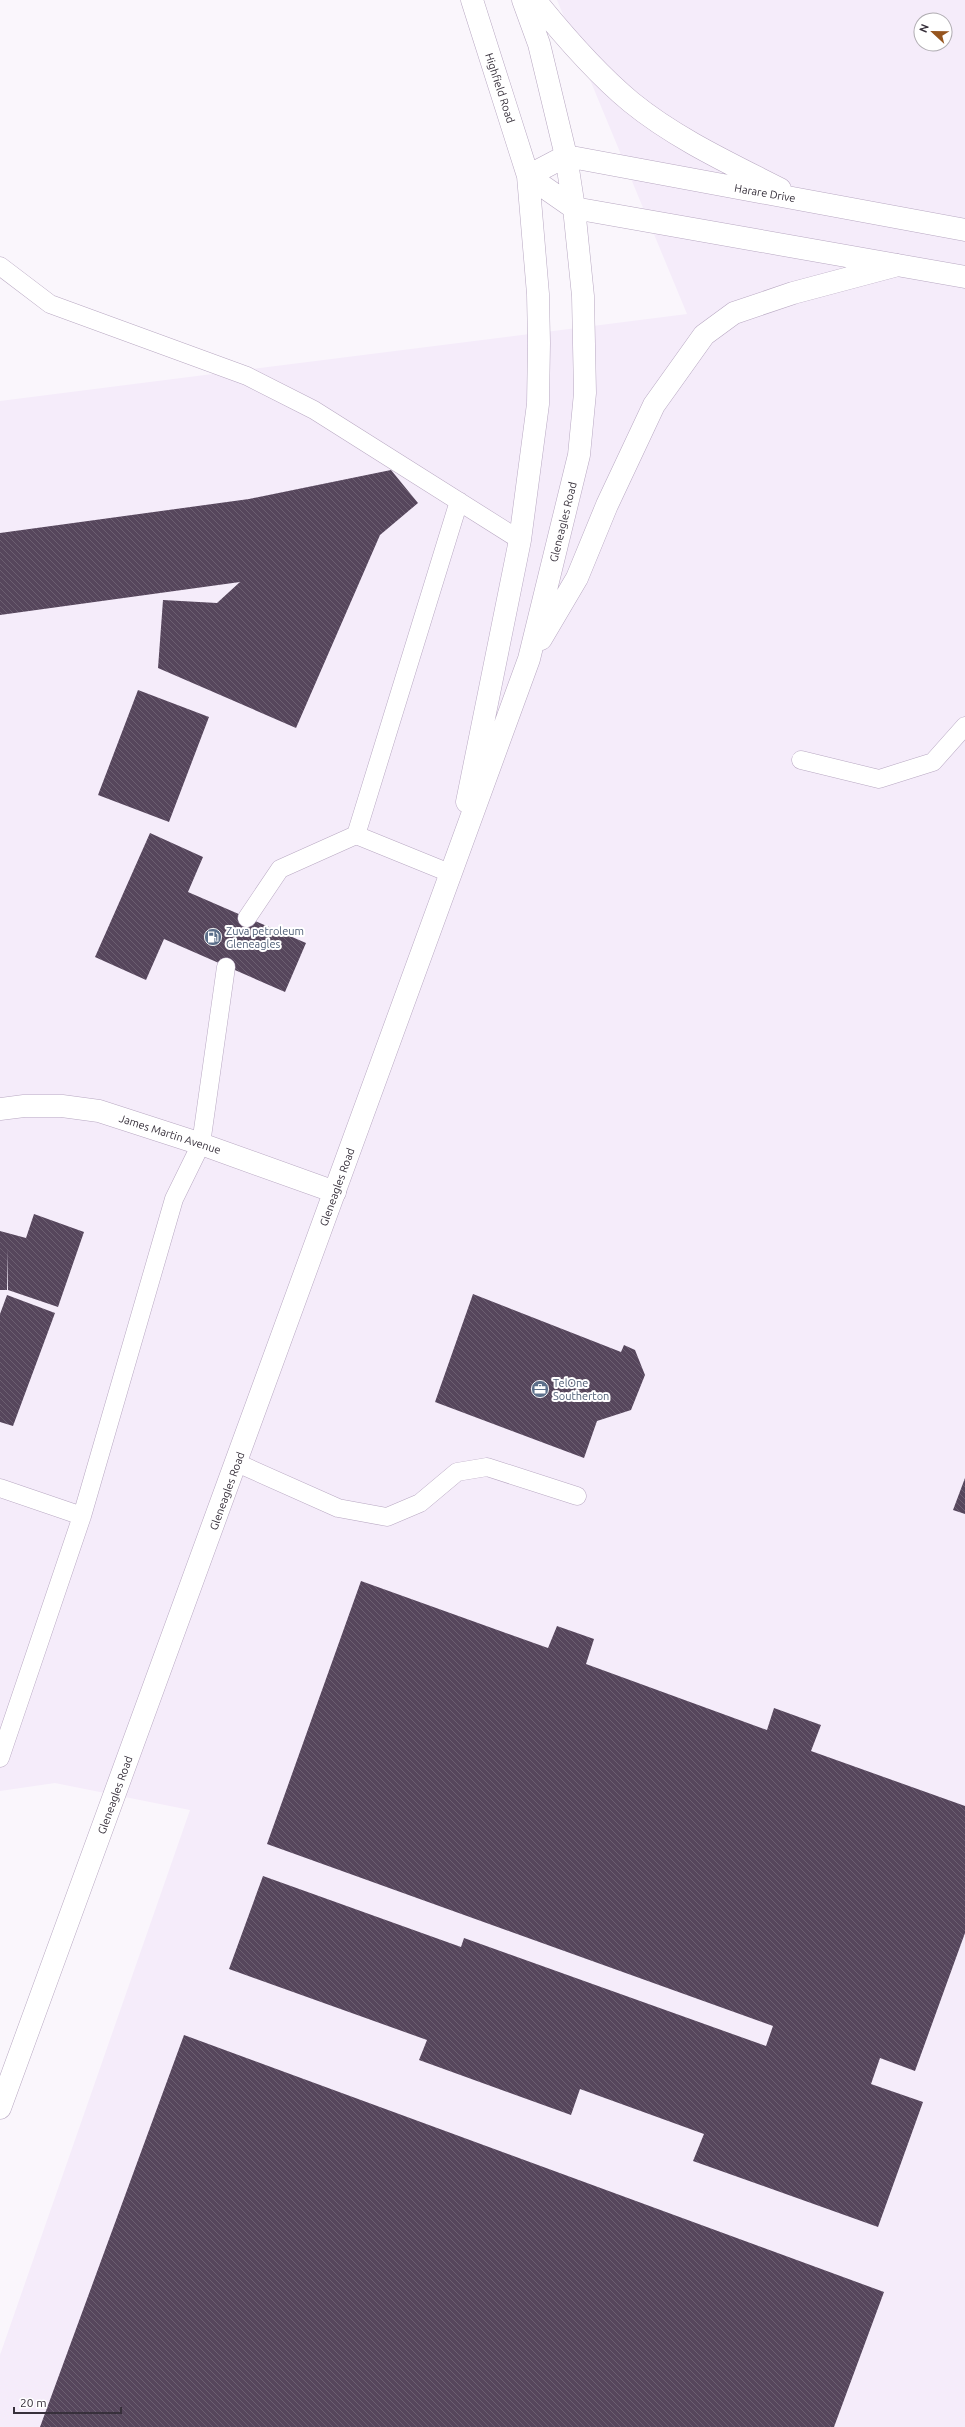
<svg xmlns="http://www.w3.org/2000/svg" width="965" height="2427" font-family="Ubuntu,sans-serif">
	<defs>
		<pattern id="building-back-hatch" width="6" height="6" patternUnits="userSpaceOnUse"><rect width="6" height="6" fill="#56465c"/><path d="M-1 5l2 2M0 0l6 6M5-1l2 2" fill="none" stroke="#6c5f71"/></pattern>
	</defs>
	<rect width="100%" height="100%" fill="#faf6fc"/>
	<path fill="#f5ecfa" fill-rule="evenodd" d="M557,0H965V2427H0V2355L190,1810L55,1783L0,1791V401L687,314ZM921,20H945V44H921Z"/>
	<path fill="url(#building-back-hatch)" d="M391,470L418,503L380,535L296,728L158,668L163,600L217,603L240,582L0,615V533L249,499Z
		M138,690L209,717L169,822L98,795Z
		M150,833L203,857L188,892L306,943L285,992L164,939L146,980L95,957Z
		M34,1214L84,1232L58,1307L8,1290L7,1249V1290H0V1231L26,1238Z
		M473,1294L621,1352L624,1345L635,1350L645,1375L631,1410L597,1421L584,1458L435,1402Z
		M7,1295L55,1313L13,1426L0,1422V1314Z
		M965,1478V1514L953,1510Z
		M361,1581L548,1648L557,1626L594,1639L586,1664L767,1730L774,1708L821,1725L811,1751L965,1806V1933L915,2071L880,2058L871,2084L923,2102L878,2227L693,2161L704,2134L580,2089L571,2115L419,2060L427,2040L229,1969L263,1876L461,1947L464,1938L766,2046L773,2026L267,1844Z
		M184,2035L884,2292L834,2427H40Z"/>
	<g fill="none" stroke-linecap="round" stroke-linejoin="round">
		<defs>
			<path id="service" d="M0,266L50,304L247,376L314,410L520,540
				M801,760L879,779L933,762L965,726
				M356,835L459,501
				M247,918L280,869L356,835L452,874
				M237,1463L338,1508L387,1517L420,1503L457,1472L487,1467L577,1496
				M0,1488L82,1516
				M0,1758L82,1516L174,1199L201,1144L226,967"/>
			<path id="minor" d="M0,1109L24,1106H62L99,1111L201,1144L335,1192"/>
			<path id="tertiary" d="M535,0C564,36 595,72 631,102C675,138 729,163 780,189
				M566,156L965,230
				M528,176L574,208L965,277
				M528,176L566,156
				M541,639L577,578L607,505L654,405L704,335L734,313L793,293L898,265
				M467,802L520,540L538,404L539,343L538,294L528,176L472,0
				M0,2108L529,659L579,455L585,393L583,296L574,208L566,156L539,44L523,0"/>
		</defs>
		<use href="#service" stroke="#b8a8c2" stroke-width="19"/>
		<use href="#minor" stroke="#b8a8c2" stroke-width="23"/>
		<use href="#tertiary" stroke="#b8a8c2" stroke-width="23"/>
		<use href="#service" stroke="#fff" stroke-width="18"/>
		<use href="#minor" stroke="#fff" stroke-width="22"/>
		<use href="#tertiary" stroke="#fff" stroke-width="22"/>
	</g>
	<defs>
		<symbol id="fuel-disc" viewBox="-11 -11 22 22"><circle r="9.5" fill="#5c6f8a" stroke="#fff"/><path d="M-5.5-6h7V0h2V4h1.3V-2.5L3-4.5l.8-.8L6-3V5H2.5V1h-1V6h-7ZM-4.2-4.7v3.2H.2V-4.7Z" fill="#fff"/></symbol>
		<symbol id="office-disc" viewBox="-11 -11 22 22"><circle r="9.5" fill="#5c6f8a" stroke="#fff"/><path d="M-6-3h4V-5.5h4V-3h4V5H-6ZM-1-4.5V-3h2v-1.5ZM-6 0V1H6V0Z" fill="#fff"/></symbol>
	</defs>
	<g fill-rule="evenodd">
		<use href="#fuel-disc" x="203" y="927" width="20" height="20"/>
		<use href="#office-disc" x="530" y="1379" width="20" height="20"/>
	</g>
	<g text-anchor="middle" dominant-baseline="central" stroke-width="4" stroke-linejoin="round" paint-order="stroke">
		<g font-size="11" fill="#37303b" stroke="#fff">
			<text transform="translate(500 88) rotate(72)">Highfield Road</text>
			<text transform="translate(765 193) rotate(10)">Harare Drive</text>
			<text transform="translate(563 522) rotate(-76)">Gleneagles Road</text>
			<text transform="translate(170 1134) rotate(18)">James Martin Avenue</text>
			<text transform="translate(337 1187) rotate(-70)">Gleneagles Road</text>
			<text transform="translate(227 1491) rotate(-70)">Gleneagles Road</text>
			<text transform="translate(115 1795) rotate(-70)">Gleneagles Road</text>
		</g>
		<g font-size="11" fill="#4e5e75" stroke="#fff" text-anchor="start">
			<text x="226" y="931">Zuva petroleum<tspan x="226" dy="13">Gleneagles</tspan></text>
			<text x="553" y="1383">TelOne<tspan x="553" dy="13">Southerton</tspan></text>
		</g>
	</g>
	<g transform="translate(933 32) rotate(292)"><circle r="19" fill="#ffffff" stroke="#afacb1"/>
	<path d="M0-3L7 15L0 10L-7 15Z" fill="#96551f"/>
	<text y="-6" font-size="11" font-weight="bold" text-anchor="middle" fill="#37303b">N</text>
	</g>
	<path d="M14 2407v6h107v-6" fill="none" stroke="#37303b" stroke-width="2"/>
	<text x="20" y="2407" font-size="12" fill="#37303b" stroke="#ffffff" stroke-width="3" paint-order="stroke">20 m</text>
</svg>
